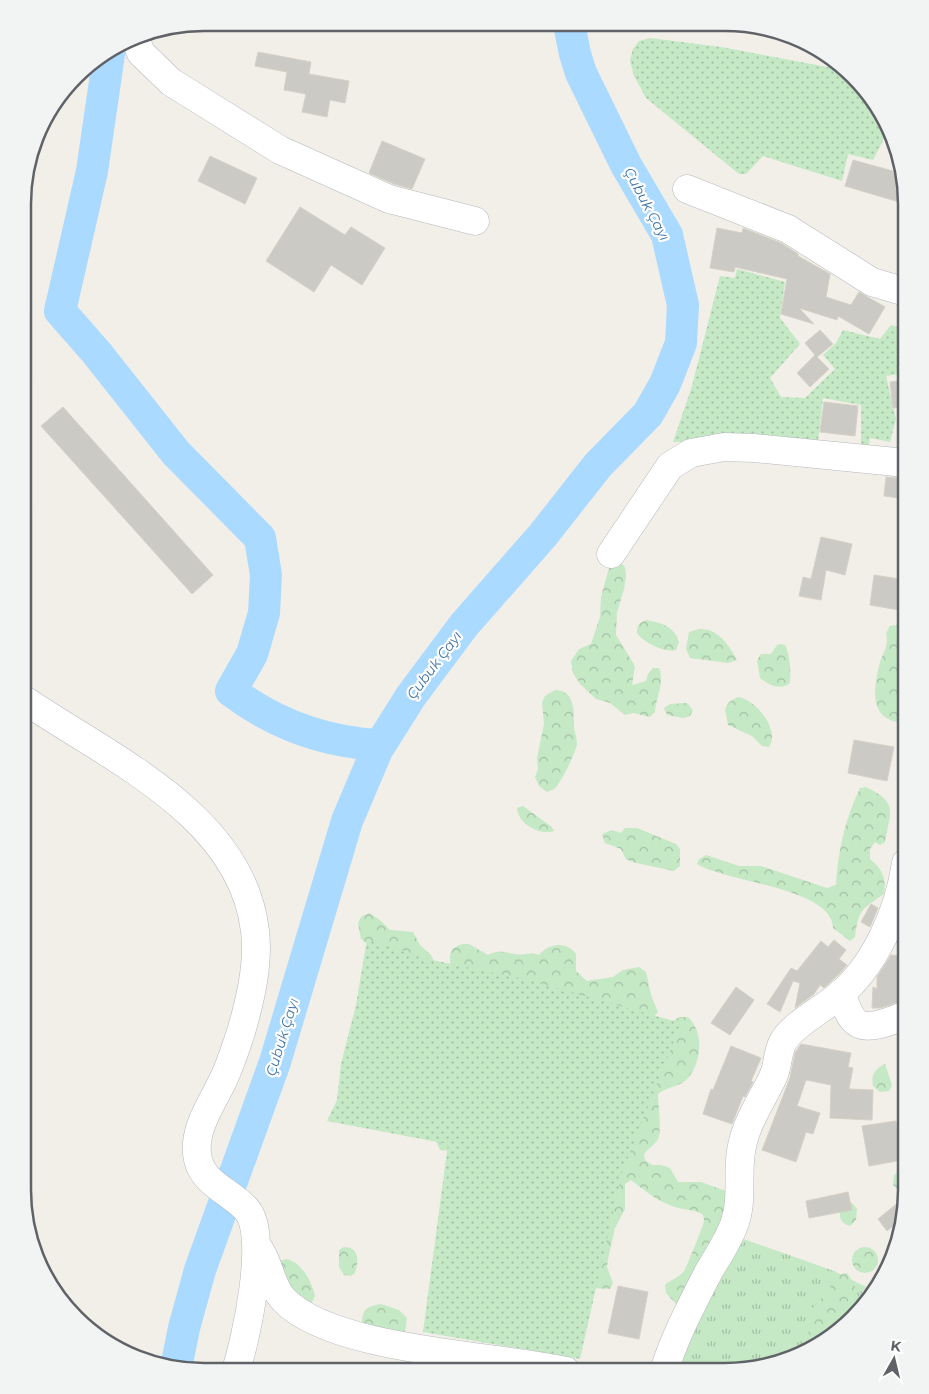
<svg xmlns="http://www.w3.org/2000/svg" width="929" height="1394" font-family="Montserrat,sans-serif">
	<defs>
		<pattern id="grass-tufts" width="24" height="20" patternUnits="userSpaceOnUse" patternTransform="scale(1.25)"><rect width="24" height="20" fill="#c5e8c5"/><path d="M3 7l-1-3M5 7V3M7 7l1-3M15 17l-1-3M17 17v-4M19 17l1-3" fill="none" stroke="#a3c0a4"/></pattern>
		<pattern id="forest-crowns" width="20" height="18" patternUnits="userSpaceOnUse" patternTransform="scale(1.25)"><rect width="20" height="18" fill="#c5e8c5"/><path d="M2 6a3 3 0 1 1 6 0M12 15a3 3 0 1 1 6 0" fill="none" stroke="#a3c0a4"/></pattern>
		<pattern id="garden-dots" width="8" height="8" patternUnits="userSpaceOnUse" patternTransform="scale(1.25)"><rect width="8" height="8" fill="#c5e8c5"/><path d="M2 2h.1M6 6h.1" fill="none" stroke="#a3c0a4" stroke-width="1.8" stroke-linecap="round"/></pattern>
	</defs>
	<rect width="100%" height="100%" fill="#f1efe8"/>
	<path fill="url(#grass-tufts)" d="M735,1236L834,1271L866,1287L844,1319L794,1358L725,1371H672Z"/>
	<path fill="url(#forest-crowns)" d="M618,560L625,567L626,576L624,589L617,612L616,635L635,666L632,685L646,681L648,674L653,668H659C665,684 656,696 655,712L650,717L633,713L625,715L610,703L596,699L580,684L573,673L571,661L579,649L591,644L600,617L601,597L609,568Z
		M646,620C662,623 674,626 679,642L676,650C665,653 644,643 637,633C637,625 639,623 646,620Z
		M897,625L901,637L903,719L898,722C868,717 874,686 880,662C884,651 889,645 886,633L890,626Z
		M699,629C718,628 729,645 737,660L728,663L690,658L686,649L689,632Z
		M781,644L785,645C790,655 791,672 790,683C780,691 769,685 760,678L757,660L761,654H771L777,645Z
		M555,690C575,690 574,711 574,725C574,731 577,738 577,744C576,752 560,785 554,789C552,790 549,791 547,792L539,786L535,777L538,769L537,758L544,724L542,702L545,696Z
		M738,697C755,699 781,730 769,747L762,746L752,736L728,725L725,709L729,702Z
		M687,703L693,710L690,716L683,718L667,715L664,708L670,704Z
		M866,787C899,803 890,811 885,842L880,845L875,842L870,849V859C883,870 886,877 884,894C861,910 859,909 855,937L850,941L833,928C833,888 725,882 697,864L699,859L706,855L739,866H761L827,888L836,885C838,851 845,819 860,788Z
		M523,806L552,827L554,831C540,836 518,824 517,808Z
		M625,828H637L676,844L680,849V866L674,871L632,862L626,859L621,849L605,843L602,834L612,830L621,833Z
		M369,913L380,920L390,930L413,932L420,945L431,955L435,964L371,947L361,939L358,923L361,917Z
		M463,944H469L488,955C501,949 502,952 515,954C524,956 528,951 539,955C549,943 567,941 576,954V971L587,981L613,977L623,970L639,967L646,972L652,998L658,1012L649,1021L451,966C448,953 451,947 463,944Z
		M680,1017H688C704,1032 702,1061 688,1078C681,1087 667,1086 658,1094C658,1104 662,1132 658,1139C655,1144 648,1149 644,1154L645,1160L652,1165H661L670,1168L678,1182H701L726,1191L731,1211L677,1305L666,1293L665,1285C670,1280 680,1277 684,1271C686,1269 704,1224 704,1221C704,1217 704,1217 702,1214C693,1209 684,1210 675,1207C658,1202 644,1190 631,1180L625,1184V1209L615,1228L608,1259L607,1267L613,1283L610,1289L592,1288L451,1151L440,1150L434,1137L668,1028L674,1020Z
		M885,1064L892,1085L889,1091L880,1092L873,1086C871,1076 874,1069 885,1064Z
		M906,1166V1198L893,1185L894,1175Z
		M847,1202L852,1203L857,1209L856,1220L850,1226C841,1223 839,1219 840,1210Z
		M852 1260a13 13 0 1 1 26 0a13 13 0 1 1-26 0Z
		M344,1247C359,1247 359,1260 355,1273L351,1276L344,1275L339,1267V1250Z
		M287,1259C302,1263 312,1282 315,1296L310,1306L297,1303L279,1261Z
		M847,1273C856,1286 862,1297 854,1311L803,1351L802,1342L810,1329L811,1310L829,1290L835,1275Z
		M381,1304L399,1310L407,1318L404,1339L362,1323C363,1308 366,1307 381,1304Z"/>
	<path fill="url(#garden-dots)" d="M650,38L721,47L843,70L889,129L873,160L848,154L842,181L763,156L746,174H739L646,98L634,76L630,60L633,49L639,41Z
		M737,269L785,282L780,318L800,344L770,378L781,397L805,398L835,369L823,355L836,343L843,330L880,339L891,325L901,328L898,344L906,345V373L886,376L896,419L890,442L870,438L868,449L861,447V405L823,398L818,442H673L692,386L720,276L735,278Z
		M367,939L432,960L528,980L681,1023L622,1173L580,1359L423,1332L448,1144L327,1121L337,1100L341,1064L356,1005Z"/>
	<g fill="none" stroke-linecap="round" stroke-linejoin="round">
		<path stroke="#aadaff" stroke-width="32" d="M109,54L92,171L60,311L96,352L176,453L260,538L266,575L264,613L252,654L231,691C276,725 324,742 379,745
			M176,1368L184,1328L200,1270L275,1062L347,821L377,750L411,696L464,625L543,535L598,465L648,414L665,384L681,343L683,305L667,235L626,165L581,73L575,54L569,24"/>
	</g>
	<path fill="#cccac5" stroke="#d6d1c6" d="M258,52L311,62L309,74L349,81L345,103L330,100L327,117L302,112L306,94L284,90L287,72L255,66Z
		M382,141L425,159L412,189L394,184L369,173Z
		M210,156L257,178L245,204L198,181Z
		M853,160L900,173L906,204L845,186Z
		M300,207L345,235L351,227L385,248L362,285L331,265L314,292L266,261Z
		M717,228L742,233L743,228L781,243L798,254V256L830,274L826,297L851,305L859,292L885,307L869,334L838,316L837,320L799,308L814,324L781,314L787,279L735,267L734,272L710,268Z
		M820,330L833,344L817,357L829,369L810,387L797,373L815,355L805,343Z
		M906,380V406L893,408L890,382Z
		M824,402L858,406L855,436L820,432Z
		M63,407L213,575L192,594L41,426Z
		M886,477L906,479V499L884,496Z
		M821,537L852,544L845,575L826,570L821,600L799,596L803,577L811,579Z
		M874,575L906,580L905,611L870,605Z
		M854,740L894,747L887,781L848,773Z
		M871,904L878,908L870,927L861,922Z
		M834,940L846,950L839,959L847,965L839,974L824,988L820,985L814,994L795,1008L800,983L793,981L780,1012L767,1004L791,968L797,971L821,941L828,947Z
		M891,955L906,956L905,1000L880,1008H872L873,987L877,989V977Z
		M736,987L754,1000L730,1035L711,1023Z
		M801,1044L851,1053L848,1067L853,1068L849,1089L873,1090L872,1120L830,1118L831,1085L806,1080L797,1106L820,1113L813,1134L806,1132L796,1162L762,1150L790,1078L795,1053Z
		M731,1046L761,1058L751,1081L753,1082L745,1097L743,1096L732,1124L703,1114L711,1089L713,1090Z
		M896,1121L902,1160L869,1166L862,1126Z
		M848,1192L852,1210L809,1218L806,1201Z
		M906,1196L903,1218L887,1231L878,1219Z
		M618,1286L648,1292L639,1339L608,1333Z"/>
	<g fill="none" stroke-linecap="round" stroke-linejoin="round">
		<defs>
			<path id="minor" d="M135,38L141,53L171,82L280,150L389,199L475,221
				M687,189L788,229L872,282L906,292
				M611,554L670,466L691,453L724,447L754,448L906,463
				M23,699C109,758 242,815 255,931C259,964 250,1001 241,1032C236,1047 231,1063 224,1078C213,1102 194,1127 197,1154C200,1184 230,1190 247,1210C269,1235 246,1339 236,1370
				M841,993C845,1002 848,1016 856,1022C867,1032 894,1020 906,1015
				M257,1246C270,1262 270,1286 284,1300C333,1351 495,1355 566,1371
				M664,1371C675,1336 692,1304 709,1271C718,1256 728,1241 734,1225C744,1199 736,1172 742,1146C747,1121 762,1100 773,1077C778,1067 777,1055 782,1044C789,1027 821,1010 836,998C875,967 899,911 906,863"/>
		</defs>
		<use href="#minor" stroke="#b5b8bc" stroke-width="29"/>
		<use href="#minor" stroke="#fff" stroke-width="28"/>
	</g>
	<g text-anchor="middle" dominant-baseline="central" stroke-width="4.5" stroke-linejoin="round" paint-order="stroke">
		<g font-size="14" font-style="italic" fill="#4174aa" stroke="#fff">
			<text transform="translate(647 204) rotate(62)">Çubuk Çayı</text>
			<text transform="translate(434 665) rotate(-53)">Çubuk Çayı</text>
			<text transform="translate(282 1037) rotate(-73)">Çubuk Çayı</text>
		</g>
	</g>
	<path d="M0 0H929V1394H0ZM204 31H725A173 173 0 0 1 898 204V1190A173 173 0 0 1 725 1363H204A173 173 0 0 1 31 1190V204A173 173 0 0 1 204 31Z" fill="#f2f3f3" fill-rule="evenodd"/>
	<path fill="none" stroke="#5f6368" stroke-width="2.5" d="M204 31H725A173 173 0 0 1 898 204V1190A173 173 0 0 1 725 1363H204A173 173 0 0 1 31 1190V204A173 173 0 0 1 204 31Z"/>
	<g transform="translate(894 1359) rotate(8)" stroke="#ffffff" stroke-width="4" paint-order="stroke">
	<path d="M0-4L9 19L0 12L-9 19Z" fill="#5f6368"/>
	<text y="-8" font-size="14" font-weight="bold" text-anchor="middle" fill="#5f6368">K</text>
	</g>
</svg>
